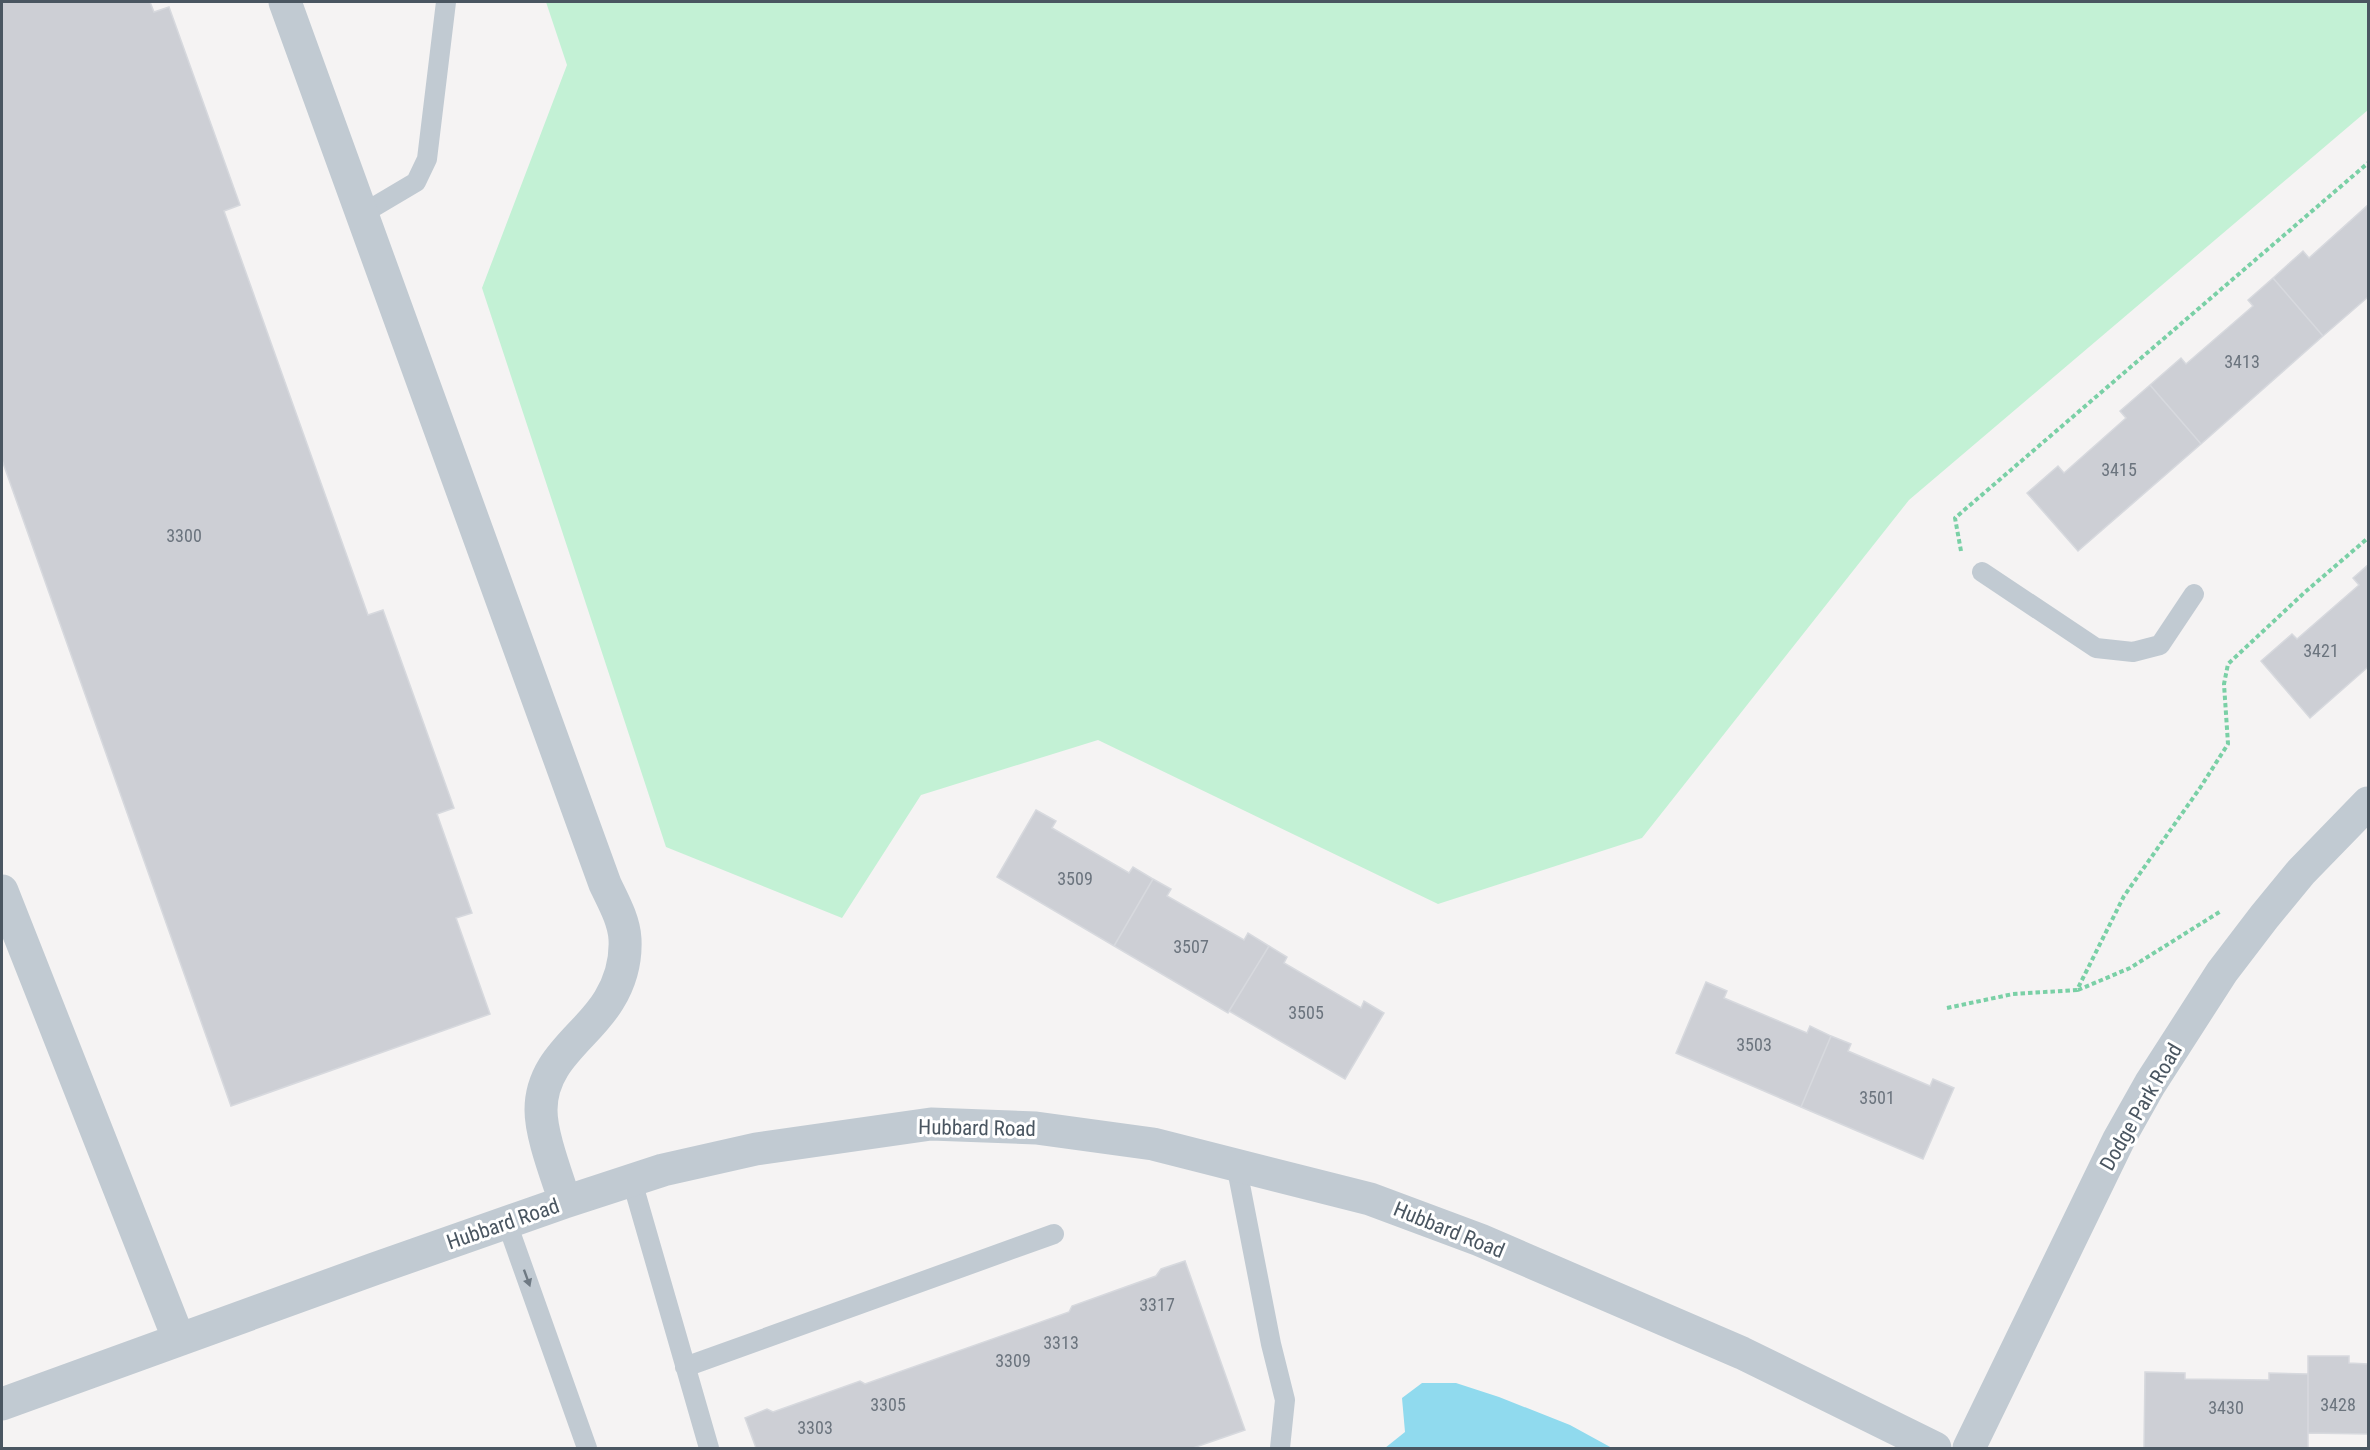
<svg xmlns="http://www.w3.org/2000/svg" width="2370" height="1450" font-family="'Roboto Condensed',sans-serif">
	<rect width="100%" height="100%" fill="#f5f3f3"/>
	<path fill="#c3f1d5" d="M546,2H2368V110L1909,500L1642,838L1438,904L1098,740L921,795L842,918L666,847L482,288L567,65Z"/>
	<path fill="#90daee" d="M1422,1383H1456L1499,1397L1570,1425L1612,1448H1385L1405,1432L1402,1398Z"/>
	<path fill="#cdcfd5" stroke="#d7d9de" stroke-width="1.5" d="M2,2H150L154,12L169,7L240,205L224,211L368,615L383,610L454,808L437,814L472,913L456,918L490,1014L231,1106L2,460Z
		M2368,205V297L2323,336L2273,278L2303,251L2309,258Z
		M2273,278L2323,336L2201,444L2150,385L2181,358L2186,364L2253,306L2248,300Z
		M2150,385L2201,444L2078,551L2027,493L2058,466L2064,473L2126,418L2120,411Z
		M2368,565V667L2310,718L2261,661L2292,634L2297,639L2359,585L2353,578Z
		M1036,810L1056,821L1052,828L1129,873L1133,867L1153,879L1114,946L997,877Z
		M1153,879L1171,889L1167,896L1244,940L1248,933L1269,946L1228,1013L1114,946Z
		M1269,946L1287,957L1284,963L1361,1008L1364,1001L1384,1013L1345,1079L1229,1011Z
		M1706,982L1727,991L1724,998L1807,1033L1810,1026L1831,1036L1801,1107L1676,1053Z
		M1831,1036L1851,1044L1848,1051L1930,1086L1933,1079L1954,1088L1923,1159L1801,1107Z
		M1185,1261L1245,1430L1193,1448H756L745,1418L767,1409L773,1412L860,1381L865,1384L1069,1312L1072,1306L1156,1276L1161,1269Z
		M2308,1356H2349V1363L2368,1364V1434L2308,1433Z
		M2145,1372L2185,1373V1379L2269,1380V1373L2308,1374V1448H2144Z"/>
	<g fill="none" stroke-linecap="round" stroke-linejoin="round">
		<path stroke="#7ad0a6" stroke-width="4" stroke-dasharray="4.5 3" stroke-linecap="butt" d="M1961,551L1955,518L2368,163
			M2078,990L2130,968L2221,911
			M1947,1008L2013,994L2077,990L2124,896L2200,788L2228,744L2224,684L2228,664L2305,592L2368,538"/>
		<path stroke="#c1cad2" stroke-width="20" d="M362,214L416,182L427,159L446,2
			M1982,572L2096,648L2133,652L2160,645L2194,594
			M1236,1164L1271,1344L1285,1400L1280,1448
			M632,1181L709,1448
			M507,1223L587,1448
			M685,1367L1054,1234"/>
		<path stroke="#c1cad2" stroke-width="33" d="M285,2L605,884C613,901 624,920 625,939C626,960 620,982 609,1000C587,1037 541,1059 541,1110C541,1136 557,1176 565,1202
			M2,891L179,1340
			M2,1404L374,1269L565,1202L663,1170L756,1149L931,1124L1036,1128L1153,1144L1370,1199L1480,1240L1742,1353L1935,1448
			M1969,1448L2119,1139L2150,1084L2222,972L2264,917L2301,872L2368,803"/>
	</g>
	<defs><path id="oneway-solid" d="M-6-.8H1V-3.2L6.5 0L1 3.2V.8H-6Z" transform="scale(1.5)"/></defs>
	<use fill="#6e7983" href="#oneway-solid" transform="translate(527 1278) rotate(70)"/>
	<g text-anchor="middle" dominant-baseline="central" stroke-width="6" stroke-linejoin="round" paint-order="stroke">
		<g font-size="18" fill="#6b747e">
			<text x="2242" y="361">3413</text>
			<text x="2119" y="469">3415</text>
			<text x="184" y="535">3300</text>
			<text x="2321" y="650">3421</text>
			<text x="1075" y="878">3509</text>
			<text x="1191" y="946">3507</text>
			<text x="1306" y="1012">3505</text>
			<text x="1754" y="1044">3503</text>
			<text x="1877" y="1097">3501</text>
			<text x="1157" y="1304">3317</text>
			<text x="1061" y="1342">3313</text>
			<text x="1013" y="1360">3309</text>
			<text x="888" y="1404">3305</text>
			<text x="2338" y="1404">3428</text>
			<text x="2226" y="1407">3430</text>
			<text x="815" y="1427">3303</text>
		</g>
		<g font-size="21" fill="#4a5661" stroke="#fff">
			<text transform="translate(2141 1107) rotate(-60)">Dodge Park Road</text>
			<text transform="translate(977 1128) rotate(1)">Hubbard Road</text>
			<text transform="translate(503 1224) rotate(-19)">Hubbard Road</text>
			<text transform="translate(1449 1230) rotate(22)">Hubbard Road</text>
		</g>
	</g>
	<rect width="2370" height="1450" fill="none" stroke="#4a5661" stroke-width="6"/>
</svg>
